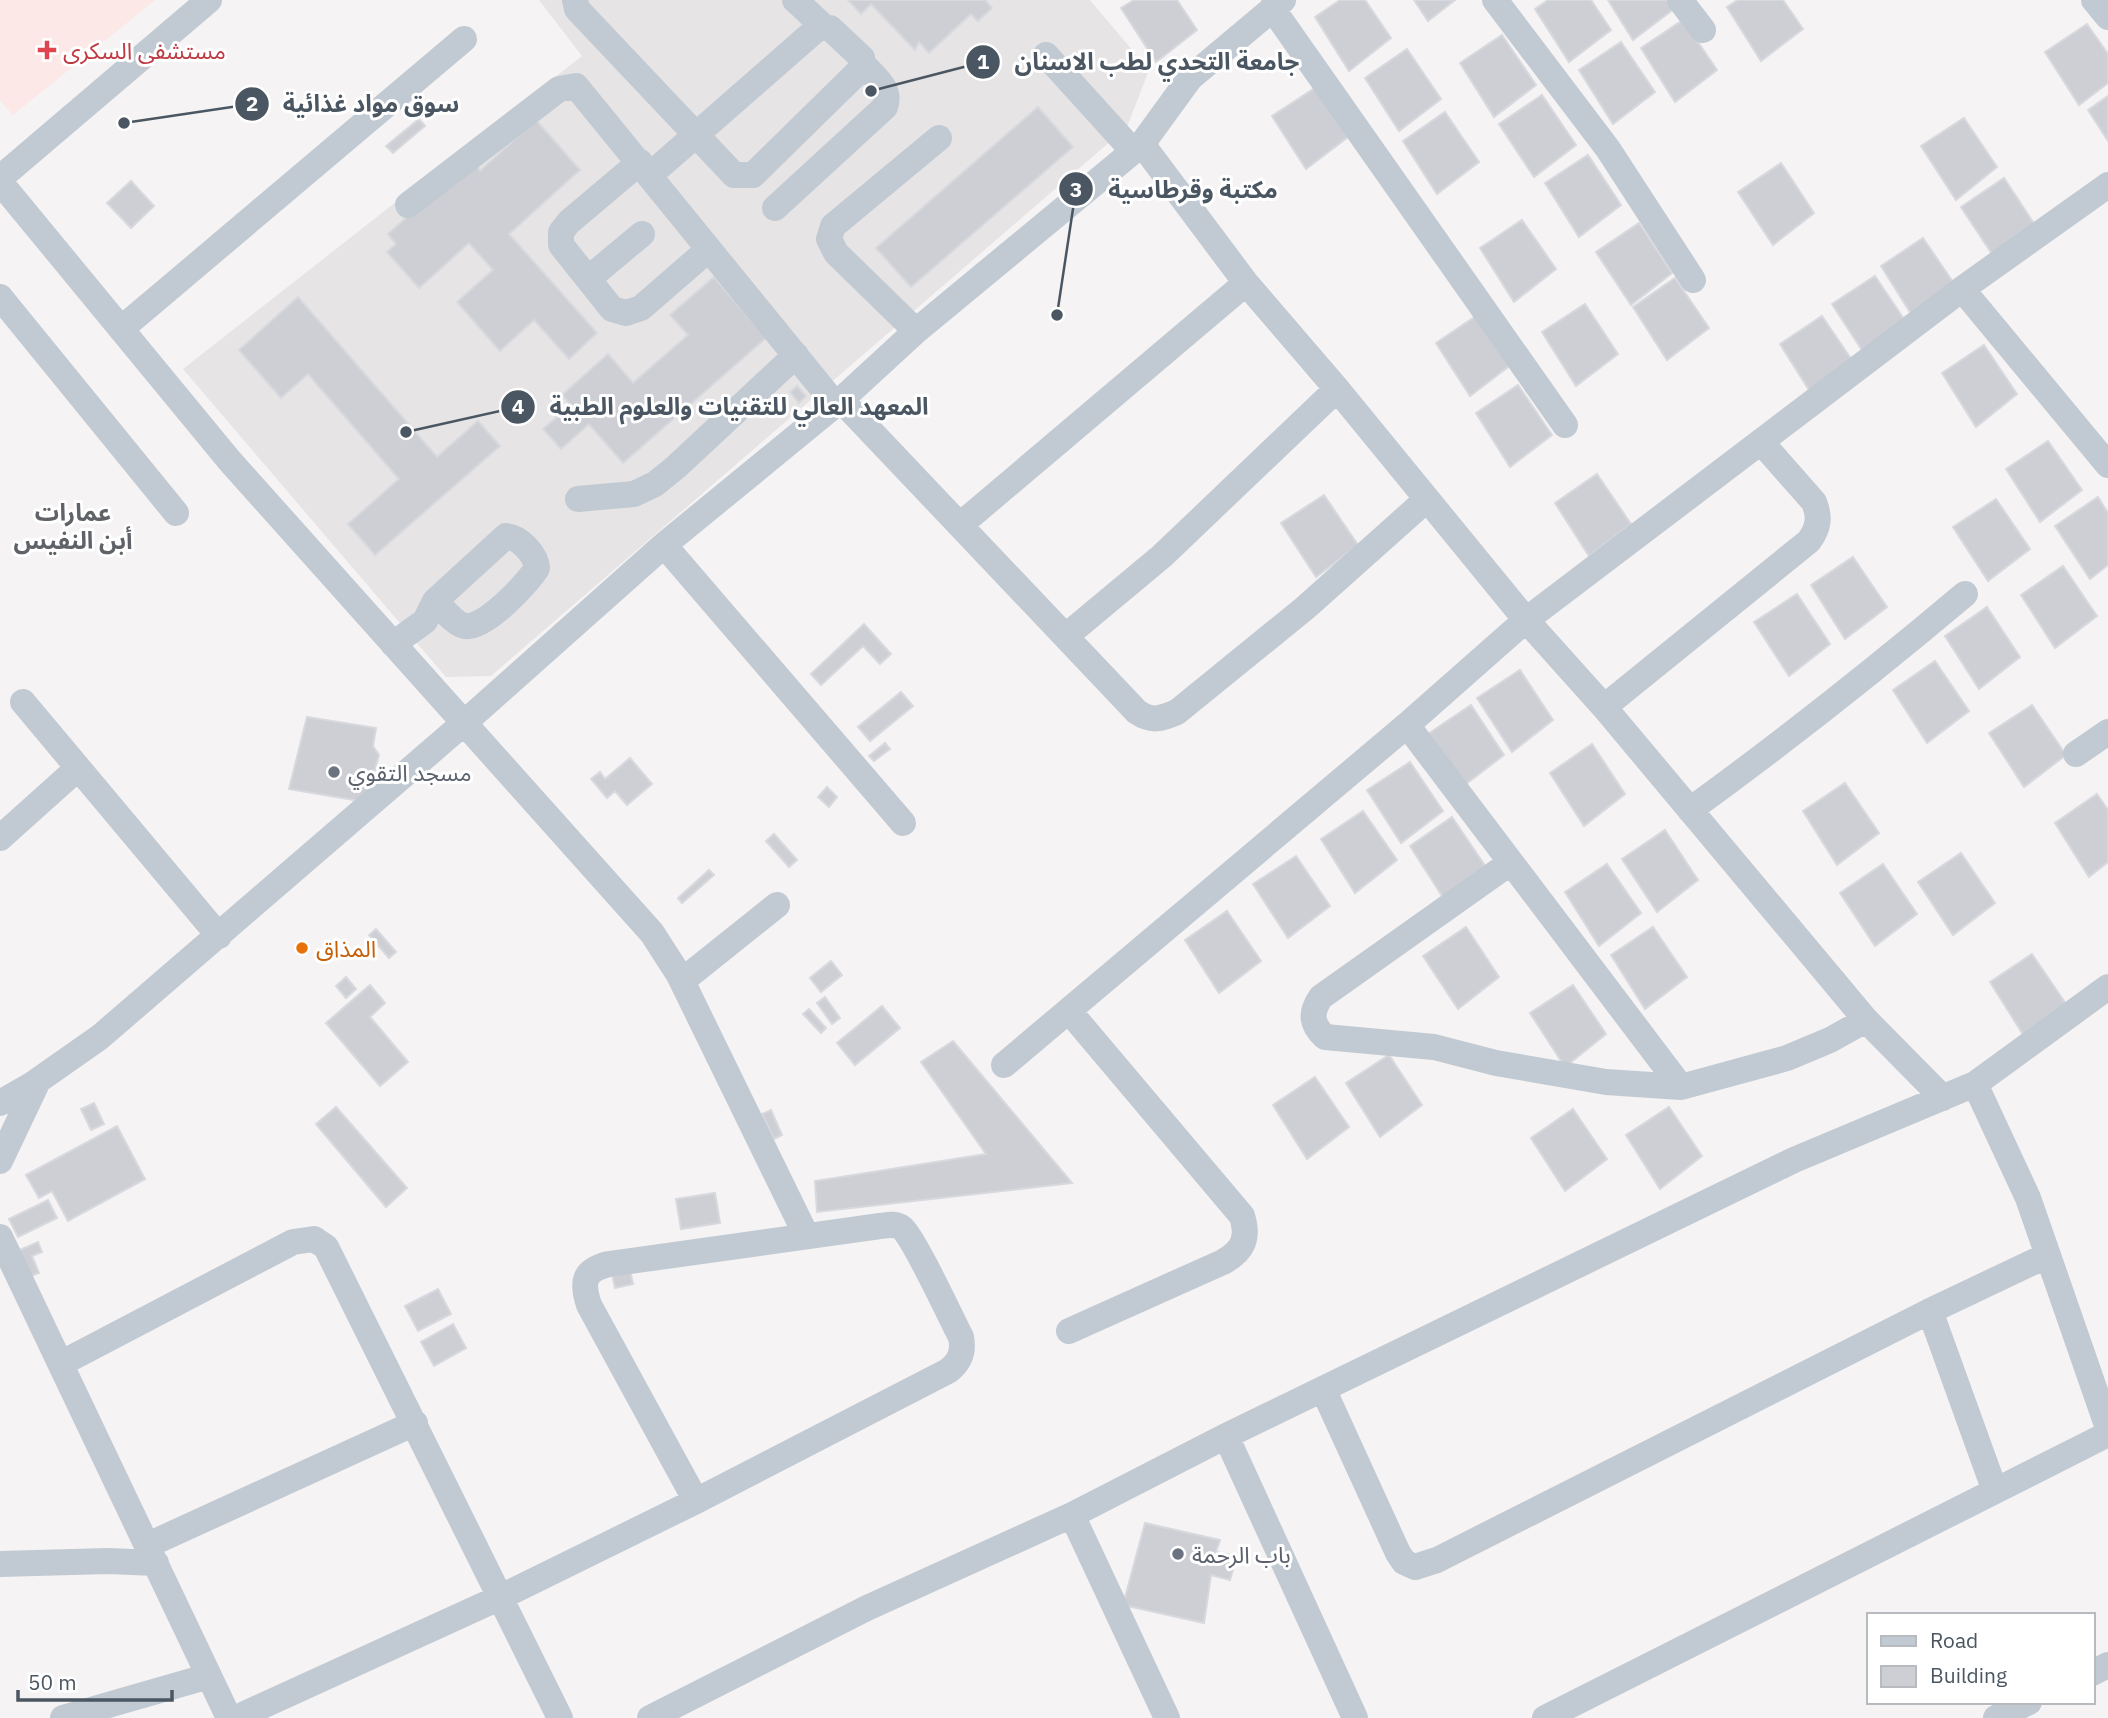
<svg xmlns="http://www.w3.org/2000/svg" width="2108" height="1718" font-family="'IBM Plex Sans','Noto Sans Arabic',sans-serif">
	<rect width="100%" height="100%" fill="#f5f3f3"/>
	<path fill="#e6e4e5" d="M539,0H1090L1149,70L1127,127L491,676L446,677L183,369L582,56Z"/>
	<path fill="#fce8e6" d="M0,0H155L13,115L0,100Z"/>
	<path fill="#cdcfd5" stroke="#d7d9de" stroke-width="2" d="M848,0H985L992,8L978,21L971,14L929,53L919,42L915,50L871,4L861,14Z
		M1134,0H1177L1197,30L1156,62L1121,8Z
		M1340,0H1365L1391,38L1349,71L1315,17Z
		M1414,0H1455L1428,21Z
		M1548,0H1591L1611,30L1569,62L1535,9Z
		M1608,0H1670L1675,8L1633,40Z
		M1738,0H1783L1803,29L1761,61L1727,7Z
		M1683,20L1717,70L1675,102L1641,48Z
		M2087,24L2108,54V83L2079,105L2045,52Z
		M1502,35L1536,85L1494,117L1460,63Z
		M1621,42L1655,92L1613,124L1579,70Z
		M1407,49L1441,99L1399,131L1365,78Z
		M1315,88L1348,137L1306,169L1272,116Z
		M1542,95L1576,145L1534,177L1499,124Z
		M2108,96V141L2088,110Z
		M1038,107L1073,147L911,287L876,248Z
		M1445,112L1479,162L1437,194L1403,141Z
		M1964,118L1997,167L1956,200L1921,146Z
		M419,119L425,126L393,153L386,146Z
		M536,120L580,170L509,234L597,333L569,359L534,320L500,351L457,302L493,270L469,243L419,288L387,252L396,244L388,234L473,157L480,171Z
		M1588,155L1621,205L1579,237L1545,183Z
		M1781,163L1814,213L1773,245L1738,192Z
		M2004,178L2037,228L1996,260L1961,207Z
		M131,181L154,206L131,228L107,203Z
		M1522,220L1556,269L1514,302L1480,248Z
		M1639,223L1672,273L1631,305L1596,252Z
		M1923,238L1957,288L1915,320L1881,266Z
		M1875,276L1908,325L1867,358L1832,304Z
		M714,277L766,338L623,463L589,424L561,449L543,429L571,405L562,395L608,354L633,383L688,335L670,315Z
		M1675,278L1709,328L1667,360L1633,307Z
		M298,297L437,457L478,421L500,446L375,555L348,524L399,479L308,374L281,398L239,350Z
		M1585,304L1618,354L1576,386L1542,332Z
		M1479,314L1512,364L1470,396L1436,343Z
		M1822,316L1856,366L1814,398L1780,344Z
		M1984,345L2017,394L1976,427L1942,373Z
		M1518,385L1552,435L1510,467L1476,413Z
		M797,386L806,396L799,403L790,392Z
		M2048,441L2082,490L2040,522L2006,469Z
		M1597,474L1631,524L1589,556L1555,503Z
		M1324,495L1358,545L1316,577L1281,523Z
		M2098,497L2108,513V565L2090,579L2055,526Z
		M1996,499L2030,549L1988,581L1953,527Z
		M1853,557L1887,607L1845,639L1811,585Z
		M2063,566L2097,616L2055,648L2021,595Z
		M1797,594L1830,644L1789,676L1754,622Z
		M1987,607L2020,657L1979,689L1945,636Z
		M864,624L891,654L880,664L863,646L821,685L811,674Z
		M1935,661L1969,711L1927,743L1893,690Z
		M1520,670L1553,720L1512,752L1477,698Z
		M901,692L913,706L870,741L858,727Z
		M1471,705L1504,755L1462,787L1428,734Z
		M2032,705L2066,755L2024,787L1989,733Z
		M307,717L376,728L373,746L379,755L366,802L289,789Z
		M885,743L890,749L874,761L869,756Z
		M1592,744L1625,794L1584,826L1550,773Z
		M630,758L652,784L627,805L615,791L607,798L591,779L600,772L605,779Z
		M1410,762L1443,811L1401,843L1367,790Z
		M1845,783L1879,833L1837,865L1803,811Z
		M827,787L837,797L829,807L818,797Z
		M2097,794L2108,810V862L2089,877L2055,823Z
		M1363,811L1397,860L1355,893L1321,839Z
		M1452,817L1486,867L1444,899L1410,846Z
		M1665,830L1698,880L1657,912L1622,859Z
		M774,834L797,860L789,867L766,841Z
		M1961,853L1995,903L1953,935L1918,882Z
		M1296,856L1330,906L1288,938L1253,884Z
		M1607,864L1641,913L1599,946L1565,892Z
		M1883,864L1917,914L1875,946L1840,893Z
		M709,870L714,875L682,903L678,898Z
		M1227,911L1261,961L1219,993L1185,940Z
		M1466,927L1499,977L1458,1009L1423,956Z
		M1653,927L1687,977L1645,1009L1611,955Z
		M376,929L396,952L389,958L369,935Z
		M2032,954L2066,1004L2024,1036L1990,982Z
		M831,961L842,975L821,992L810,978Z
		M346,977L356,989L346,998L336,986Z
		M370,985L385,1003L370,1017L408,1062L380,1086L326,1023Z
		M1573,985L1606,1034L1565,1067L1530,1013Z
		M825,997L840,1018L832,1024L817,1003Z
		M882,1006L900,1028L855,1065L837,1043Z
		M809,1009L826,1028L821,1033L803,1014Z
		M953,1041L1072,1183L817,1212L815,1181L986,1154L921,1062Z
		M1389,1055L1422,1105L1380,1137L1346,1083Z
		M1315,1077L1349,1127L1307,1159L1273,1105Z
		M94,1103L104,1124L91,1130L81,1109Z
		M336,1107L407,1188L386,1207L316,1124Z
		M1669,1107L1702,1156L1660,1189L1626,1135Z
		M1573,1109L1607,1159L1565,1191L1531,1138Z
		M771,1110L782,1135L774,1139L762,1114Z
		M117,1126L145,1179L68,1221L52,1191L39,1198L26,1175Z
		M715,1193L720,1223L681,1229L676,1199Z
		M48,1200L57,1218L18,1237L9,1219Z
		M38,1242L42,1252L32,1256L39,1273L26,1278L15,1252Z
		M630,1270L633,1284L615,1288L612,1274Z
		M438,1289L451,1314L418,1331L405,1306Z
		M453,1324L466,1348L434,1366L421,1342Z
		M1145,1523L1220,1540L1216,1552L1237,1556L1230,1580L1211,1575L1204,1623L1123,1605Z"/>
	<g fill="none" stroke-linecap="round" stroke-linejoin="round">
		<path stroke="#c1cad2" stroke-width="26" d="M575,0L577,9L734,175H753L860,70L862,58L830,28H818L650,175
			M795,0L823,26
			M1495,0L1608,149L1693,280
			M1680,0L1703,30
			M2094,0L2108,17
			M1272,8L1565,425
			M1046,55L1133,151
			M1142,144L1246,283L1337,389L1526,620L1604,707L1866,1020L1943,1098
			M640,162L569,222L561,232V245L612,309L626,313L641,308L709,249
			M0,178L209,0
			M0,182L229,460L652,933L679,975L806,1235
			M408,205L559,89L576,86L835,404
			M775,208L885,107C892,88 874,77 863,64
			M588,279L642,234
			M1962,289L2108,465
			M0,297L176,513
			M121,329L464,39
			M916,331L836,253L829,239L833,226L939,138
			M841,400L1137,712C1152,722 1161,719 1177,712L1305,608L1426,500
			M578,499L634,494L655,484L676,467L796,355
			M960,525L1246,283
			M664,545L903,823
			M1066,636L1162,556L1337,389
			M393,644L425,621L435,601L506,536C520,537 536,555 537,568C528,583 484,630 465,626C454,624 443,608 435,601
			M23,702L219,936
			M1604,707L1809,541C1819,527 1820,517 1814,502L1761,442
			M1407,725L1681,1087
			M2076,754L2108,732
			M1690,810C1785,741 1876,669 1965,594
			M0,838L78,768
			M1510,863L1321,997C1310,1013 1311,1024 1325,1037L1434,1047L1496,1063L1606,1082L1681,1087L1787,1058L1830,1040L1866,1020
			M682,981L777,905
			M1069,1011L1242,1216C1249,1238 1243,1251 1223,1262L1069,1331
			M1004,1065L1407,725L1526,620L1962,289L2108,185
			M1975,1084L2028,1198L2108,1428
			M0,1103L33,1084L100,1037L464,723L664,545L841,400L916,331L1142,144L1190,78L1283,0
			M0,1161L38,1081
			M0,1237L229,1718
			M1930,1311L1995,1491
			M62,1363L293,1242L314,1239L326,1247L560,1718
			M1323,1389L1398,1553L1404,1562L1415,1567L1437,1560L1930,1311L2048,1255
			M1226,1436L1355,1718
			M1072,1515L1167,1718
			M148,1545L415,1423
			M0,1564L108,1561L156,1563
			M2092,1673L2108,1665
			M63,1718L209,1676
			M236,1718L501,1597L696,1501L948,1371C960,1362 964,1352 961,1337C951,1318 914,1238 902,1228C895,1223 888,1225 880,1226L609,1264C584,1270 581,1281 589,1305L696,1501
			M650,1718L867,1608L1072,1515L1226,1436L1794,1160L1975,1084L2108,987
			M1545,1718L2108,1434
			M1996,1718L2029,1702"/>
	</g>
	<path fill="#e0444e" stroke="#fff" stroke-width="2.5" d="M43.5 39.5h7v7h7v7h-7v7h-7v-7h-7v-7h7z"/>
	<g fill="#6b7280" stroke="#fff" stroke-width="2.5">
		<circle cx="334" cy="772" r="7"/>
		<circle cx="1178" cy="1554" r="7"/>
	</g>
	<circle fill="#e8710a" stroke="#fff" stroke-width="2.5" cx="302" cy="948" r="7"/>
	<g text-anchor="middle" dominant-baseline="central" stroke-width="6" stroke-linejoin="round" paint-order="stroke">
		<g font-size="23" fill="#be3a42" stroke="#fff" text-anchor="start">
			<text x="63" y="50">مستشفى السكرى</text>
		</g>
		<g font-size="23" fill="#5b616d" stroke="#fff" text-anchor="start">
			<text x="348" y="772">مسجد التقوي</text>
			<text x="1192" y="1554">باب الرحمة</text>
		</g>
		<g font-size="23" fill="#c56008" stroke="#fff" text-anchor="start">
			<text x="316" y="948">المذاق</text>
		</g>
		<g font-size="24" font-weight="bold" fill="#5f6368" stroke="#fff">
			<text x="73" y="512">عمارات<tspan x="73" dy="28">أبن النفيس</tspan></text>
		</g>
	</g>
	<path fill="none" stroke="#4a5661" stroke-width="2.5" d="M871 91L983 62M124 123L252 104M1057 315L1076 189M406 432L518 407"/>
	<g fill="#4a5661" stroke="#fff" stroke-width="2.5">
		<circle cx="871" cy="91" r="7"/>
		<circle cx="124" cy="123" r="7"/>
		<circle cx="1057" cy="315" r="7"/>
		<circle cx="406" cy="432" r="7"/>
		<circle cx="983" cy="62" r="18"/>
		<circle cx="252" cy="104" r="18"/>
		<circle cx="1076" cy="189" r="18"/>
		<circle cx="518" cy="407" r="18"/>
	</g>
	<g font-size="21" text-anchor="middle" font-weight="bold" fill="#fff">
		<text x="983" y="69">1</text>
		<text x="252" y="111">2</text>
		<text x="1076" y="197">3</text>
		<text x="518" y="414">4</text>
	</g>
	<g font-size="24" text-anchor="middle" font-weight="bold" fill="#4a5661" stroke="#fff" stroke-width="6" stroke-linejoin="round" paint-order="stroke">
		<text x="1157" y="70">جامعة التحدي لطب الاسنان</text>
		<text x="371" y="112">سوق مواد غذائية</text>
		<text x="1193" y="198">مكتبة وقرطاسية</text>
		<text x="739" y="415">المعهد العالي للتقنيات والعلوم الطبية</text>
	</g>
	<rect x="1867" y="1613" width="228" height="91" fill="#ffffff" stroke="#b7bbc0" stroke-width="2"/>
	<rect x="1881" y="1636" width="35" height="10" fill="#c1cad2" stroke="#b7bbc0" stroke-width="2"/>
	<text x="1930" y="1648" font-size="21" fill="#4a5661">Road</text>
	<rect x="1881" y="1666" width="35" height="21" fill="#cdcfd5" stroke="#b7bbc0" stroke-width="2"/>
	<text x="1930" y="1683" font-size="21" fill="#4a5661">Building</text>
	<path d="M18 1690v10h154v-10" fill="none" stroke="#4a5661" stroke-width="3.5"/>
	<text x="28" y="1690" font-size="21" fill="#4a5661" stroke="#ffffff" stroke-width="5" paint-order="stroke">50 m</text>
</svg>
